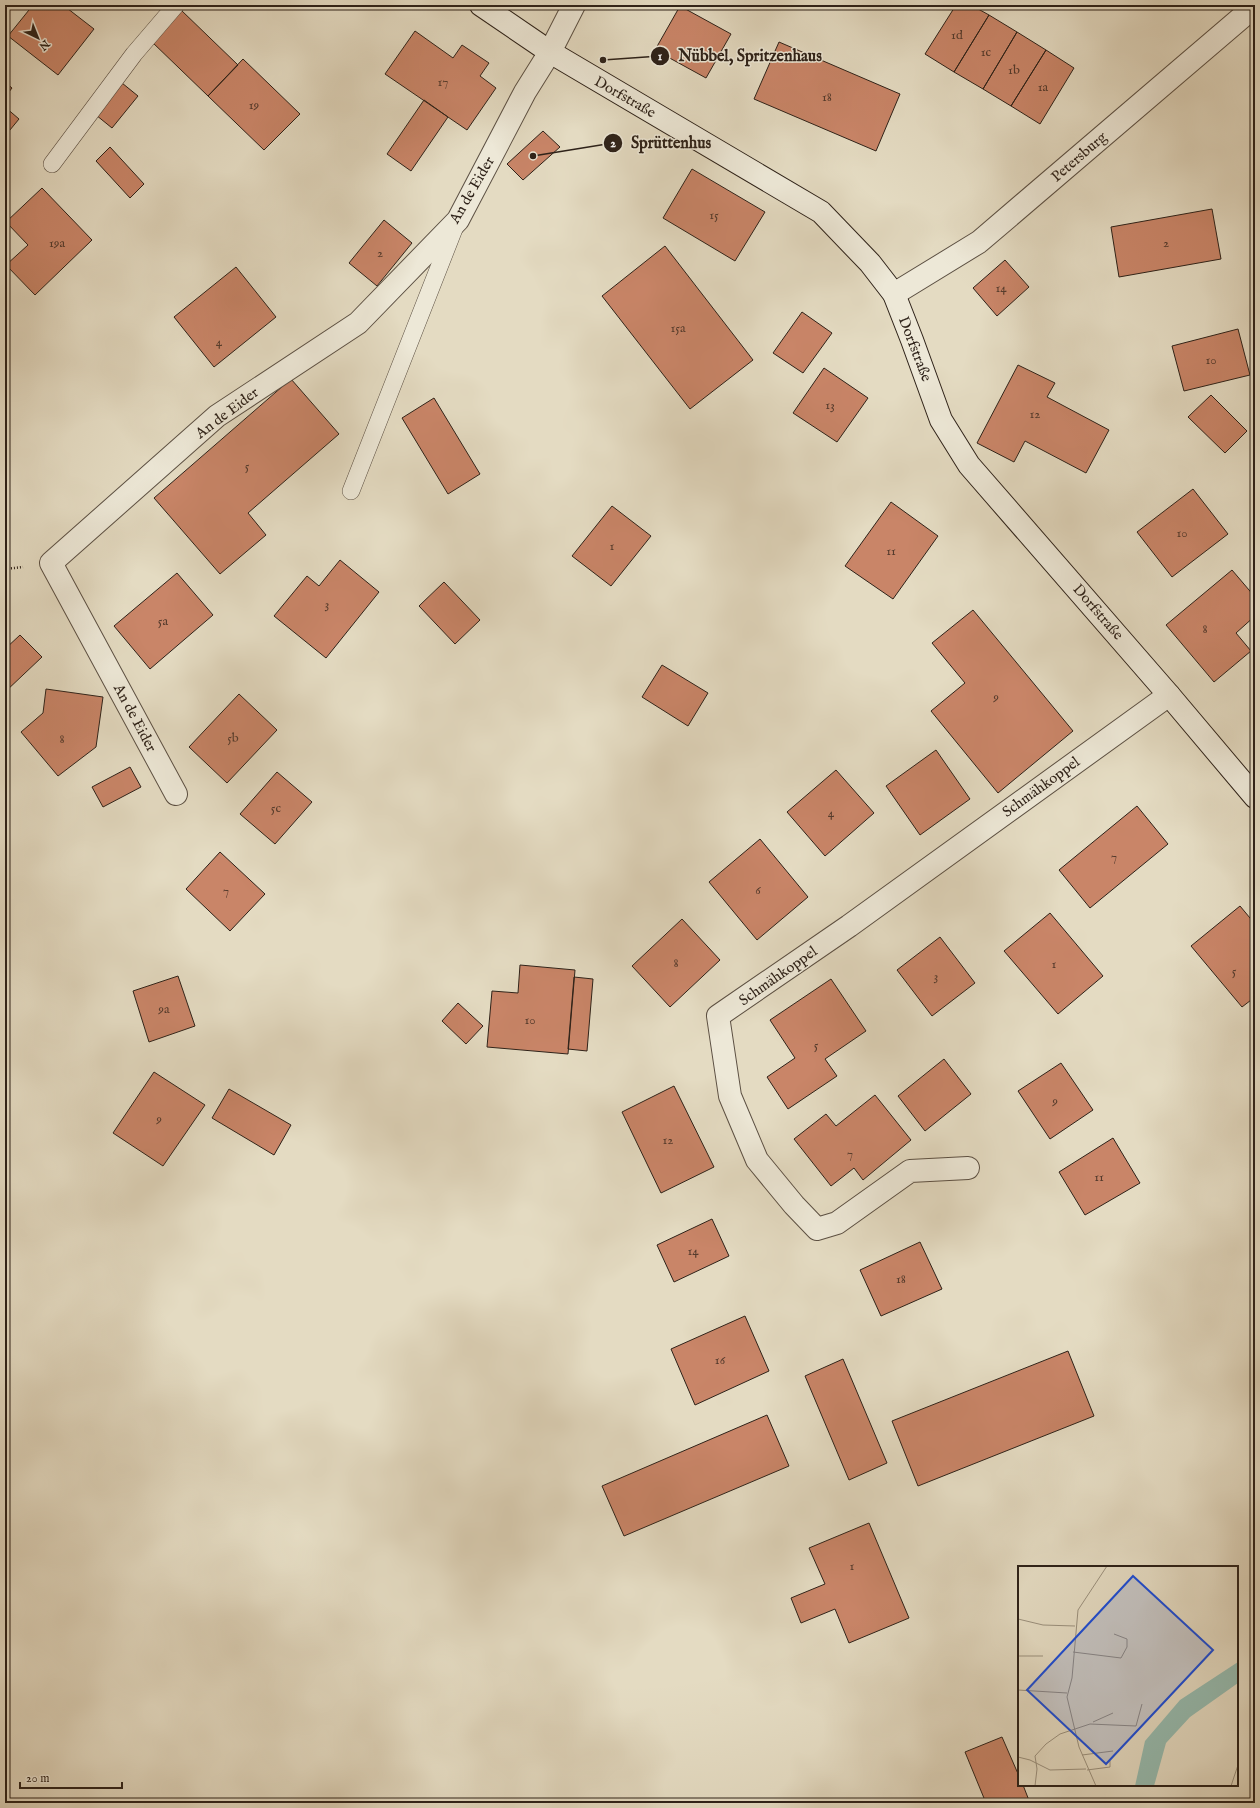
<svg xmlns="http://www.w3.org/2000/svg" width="1260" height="1808" font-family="'IM FELL English',serif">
	<rect width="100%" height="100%" fill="#e4dbc2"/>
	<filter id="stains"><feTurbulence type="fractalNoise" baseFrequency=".005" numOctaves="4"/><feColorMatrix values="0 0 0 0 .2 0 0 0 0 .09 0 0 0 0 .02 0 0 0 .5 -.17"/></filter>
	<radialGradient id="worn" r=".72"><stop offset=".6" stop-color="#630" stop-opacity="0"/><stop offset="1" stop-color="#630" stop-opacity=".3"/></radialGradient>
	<path fill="#c98568" stroke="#2e2219" d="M33,5H63L94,29L58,75L8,36Z
		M956,5H971L989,15L954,72L925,54Z
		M680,6L731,34L706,78L655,50Z
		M181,10L238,65L208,96L151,41Z
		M989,15L1017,32L983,89L954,72Z
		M415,31L453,58L462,45L489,63L480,76L496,88L467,130L385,74Z
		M1017,32L1046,50L1011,106L983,89Z
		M779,42L900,94L876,151L754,99Z
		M1046,50L1074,68L1040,124L1011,106Z
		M243,59L300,114L264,150L208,96Z
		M5,82L12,88L5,97Z
		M122,83L138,96L112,128L96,115Z
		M424,100L448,117L411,171L387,154Z
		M5,107L19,119L5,136Z
		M543,131L560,147L523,180L507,164Z
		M110,147L144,184L130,198L96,161Z
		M692,169L765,212L735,261L663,218Z
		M42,188L92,240L35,295L6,265L28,245L6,222Z
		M1212,209L1221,259L1119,277L1111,227Z
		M384,220L412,243L377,286L349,263Z
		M665,246L753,360L690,409L602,296Z
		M1005,260L1029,287L997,316L973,288Z
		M236,267L276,317L214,367L174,317Z
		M802,312L832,333L803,373L773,353Z
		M1238,329L1250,375L1184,391L1172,346Z
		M1018,365L1055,383L1047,397L1109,430L1086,473L1025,441L1014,462L977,443Z
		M824,368L868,398L837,442L793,413Z
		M291,379L339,434L248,513L266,535L220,574L154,498Z
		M1211,395L1247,431L1225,453L1188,417Z
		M434,398L480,474L448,494L402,418Z
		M1193,489L1228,534L1172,577L1137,532Z
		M891,502L938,536L893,599L845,566Z
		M612,506L651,536L611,586L572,556Z
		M340,560L379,592L326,658L274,616L307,576L319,586Z
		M1232,570L1255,597V616L1236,633L1251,651L1214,682L1166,625Z
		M177,573L213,615L150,669L114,626Z
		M444,582L480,620L455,644L419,606Z
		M973,610L1073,731L998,793L931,711L965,683L932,643Z
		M20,635L42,657L5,692V649Z
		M662,665L708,693L688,726L642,697Z
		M46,689L103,697L96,747L58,776L21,732L43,713Z
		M239,694L277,730L227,783L189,747Z
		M936,750L970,799L920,835L886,786Z
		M130,767L141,787L103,807L92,787Z
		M836,770L874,813L825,856L787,812Z
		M277,772L312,802L275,844L240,814Z
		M1137,806L1168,844L1090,908L1059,870Z
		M760,839L808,897L757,940L709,882Z
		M220,852L265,894L230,931L186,889Z
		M1240,906L1255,924V997L1242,1007L1191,946Z
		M1050,913L1103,976L1058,1014L1004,951Z
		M682,919L720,960L670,1007L632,966Z
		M940,937L975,983L932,1016L897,970Z
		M520,965L575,970L568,1054L487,1047L492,991L518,993Z
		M178,976L195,1026L149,1042L133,991Z
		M574,977L593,979L587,1051L568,1049Z
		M831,979L866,1031L825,1059L837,1076L788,1109L767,1077L795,1058L770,1020Z
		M458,1003L483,1026L466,1044L442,1021Z
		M944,1059L971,1094L925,1131L898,1096Z
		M1061,1063L1093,1110L1050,1139L1018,1091Z
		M154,1072L205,1105L163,1166L113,1133Z
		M674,1086L714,1167L661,1193L622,1112Z
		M229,1089L291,1125L274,1155L212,1118Z
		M875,1095L911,1140L863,1180L854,1168L831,1186L794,1139L826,1114L836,1126Z
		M1113,1138L1140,1183L1085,1215L1059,1172Z
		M712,1219L729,1256L674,1282L657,1245Z
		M920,1242L942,1289L881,1316L860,1270Z
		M745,1316L769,1371L695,1405L671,1349Z
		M1068,1351L1094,1416L918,1486L892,1421Z
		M843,1359L887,1463L849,1480L805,1376Z
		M767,1415L789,1466L624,1536L602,1486Z
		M869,1523L909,1618L849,1643L835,1609L801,1623L791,1598L825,1584L809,1548Z
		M1002,1737L1019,1776V1785H1023L1030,1803H986L965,1752Z"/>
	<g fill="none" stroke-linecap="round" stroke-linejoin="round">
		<defs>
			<path id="lane" d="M52,164L134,54L176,5
				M351,491L456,224"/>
			<path id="street" d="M894,294L979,242L1255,6
				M176,794L51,563L217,416L358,323L458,220L525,92L550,52L574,5
				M968,1168L910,1171L837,1223L817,1229L794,1205L757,1160L730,1096L718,1016L849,926L1169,695"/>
			<path id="secondary" d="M481,5L550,52L821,212L870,263L894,294L912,340L941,420L969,465L1169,695L1255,797"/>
		</defs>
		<use href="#lane" stroke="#5c5043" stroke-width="18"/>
		<use href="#street" stroke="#5c5043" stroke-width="24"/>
		<use href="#secondary" stroke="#2e2219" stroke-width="24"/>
		<path stroke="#2e2219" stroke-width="2.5" stroke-dasharray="1 2" stroke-linecap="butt" d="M5,569L23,567"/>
		<use href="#lane" stroke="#ede8d7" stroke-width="17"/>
		<use href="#street" stroke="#ede8d7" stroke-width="22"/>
		<use href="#secondary" stroke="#ede8d7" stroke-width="22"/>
	</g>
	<g text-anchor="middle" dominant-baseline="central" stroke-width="3" stroke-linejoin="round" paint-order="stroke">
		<g font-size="13" fill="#553b2d">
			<text x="957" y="35">1d</text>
			<text x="986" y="52">1c</text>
			<text x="1014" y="70">1b</text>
			<text x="443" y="82">17</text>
			<text x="1043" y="87">1a</text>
			<text x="827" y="97">18</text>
			<text x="254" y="105">19</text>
			<text x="714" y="215">15</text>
			<text x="57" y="243">19a</text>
			<text x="1166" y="243">2</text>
			<text x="380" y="253">2</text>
			<text x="1001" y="288">14</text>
			<text x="678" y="328">15a</text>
			<text x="219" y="342">4</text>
			<text x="1211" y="360">10</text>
			<text x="830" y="405">13</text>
			<text x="1035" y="414">12</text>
			<text x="247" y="466">5</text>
			<text x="1182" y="533">10</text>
			<text x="612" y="546">1</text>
			<text x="891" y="551">11</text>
			<text x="327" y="604">3</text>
			<text x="163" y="621">5a</text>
			<text x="1205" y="629">8</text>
			<text x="996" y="697">9</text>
			<text x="233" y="738">5b</text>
			<text x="62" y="739">8</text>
			<text x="276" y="808">5c</text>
			<text x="831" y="813">4</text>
			<text x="1114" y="857">7</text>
			<text x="758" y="890">6</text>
			<text x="226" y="891">7</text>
			<text x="676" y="963">8</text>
			<text x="1054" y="964">1</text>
			<text x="1234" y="971">5</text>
			<text x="936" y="976">3</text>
			<text x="164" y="1009">9a</text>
			<text x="530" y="1020">10</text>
			<text x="816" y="1045">5</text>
			<text x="1055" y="1101">9</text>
			<text x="159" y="1119">9</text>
			<text x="668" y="1140">12</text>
			<text x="850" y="1154">7</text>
			<text x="1099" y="1177">11</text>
			<text x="693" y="1251">14</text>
			<text x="901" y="1279">18</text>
			<text x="720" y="1360">16</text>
			<text x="852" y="1566">1</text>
		</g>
		<g font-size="15" fill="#2e2219" stroke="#ede8d7">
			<text transform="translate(625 97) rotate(30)">Dorfstraße</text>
			<text transform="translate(1079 157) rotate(-41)">Petersburg</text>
			<text transform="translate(472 190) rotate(-60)">An de Eider</text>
			<text transform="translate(915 349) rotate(69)">Dorfstraße</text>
			<text transform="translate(227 413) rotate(-37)">An de Eider</text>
			<text transform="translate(1098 612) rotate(49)">Dorfstraße</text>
			<text transform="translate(135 718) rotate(62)">An de Eider</text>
			<text transform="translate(1041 787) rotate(-36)">Schmähkoppel</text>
			<text transform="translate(778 976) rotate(-35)">Schmähkoppel</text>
		</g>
	</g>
	<g transform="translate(1018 1566)">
		<rect width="220" height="220" fill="#e4dbc2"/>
		<path d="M220,96V117L172,151L148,177L136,220H117L127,175L162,134Z" fill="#96bbaf"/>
		<path fill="none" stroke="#9b917e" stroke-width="1" d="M0,53L25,59L57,60M55,86L103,92L109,81V73L96,68M0,90H25M0,124L49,127M75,156L95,147M64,189L95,185M0,191L12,194L32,204L68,203M69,204L92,201V195M17,220L19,203L17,190L28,178L42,168L72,158L118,160L124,138M78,220L61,181L49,131L54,112L60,44L89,0M213,220L220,199"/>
		<path fill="#1d4ed8" fill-opacity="0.15" stroke="#1d4ed8" stroke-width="2" d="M115,10L195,84L88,198L9,124Z"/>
		<rect width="220" height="220" fill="none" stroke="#2e2219" stroke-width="2"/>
	</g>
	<path fill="none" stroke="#2e2219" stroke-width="1.5" d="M603 60L660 56M533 156L613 143"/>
	<g fill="#2e2219" stroke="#ede8d7" stroke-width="1.5">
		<circle cx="603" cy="60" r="4"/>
		<circle cx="533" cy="156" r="4"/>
		<circle cx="660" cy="56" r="10"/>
		<circle cx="613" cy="143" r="10"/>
	</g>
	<g font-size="12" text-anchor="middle" font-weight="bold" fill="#fff">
		<text x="660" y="60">1</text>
		<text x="613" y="147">2</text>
	</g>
	<g font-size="16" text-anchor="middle" font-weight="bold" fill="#2e2219" stroke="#ede8d7" stroke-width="3" stroke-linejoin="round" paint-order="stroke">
		<text x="750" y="61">Nübbel, Spritzenhaus</text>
		<text x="671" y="148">Sprüttenhus</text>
	</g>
	<rect width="1260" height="1808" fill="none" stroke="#e4dbc2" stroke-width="20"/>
	<rect x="6" y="6" width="1248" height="1796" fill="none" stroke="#2e2219" stroke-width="2"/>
	<rect x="10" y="10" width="1240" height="1788" fill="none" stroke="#2e2219"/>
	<g transform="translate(38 38) rotate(137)" stroke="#ede8d7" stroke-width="3" paint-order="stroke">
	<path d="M0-3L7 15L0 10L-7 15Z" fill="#2e2219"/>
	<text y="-6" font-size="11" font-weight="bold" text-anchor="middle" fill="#2e2219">N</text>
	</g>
	<path d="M20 1782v6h102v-6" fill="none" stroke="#2e2219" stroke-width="2"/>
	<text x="26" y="1782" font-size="12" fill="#2e2219" stroke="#ede8d7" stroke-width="3" paint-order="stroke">20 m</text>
	<rect width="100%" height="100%" filter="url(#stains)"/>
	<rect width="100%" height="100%" fill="url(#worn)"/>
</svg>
